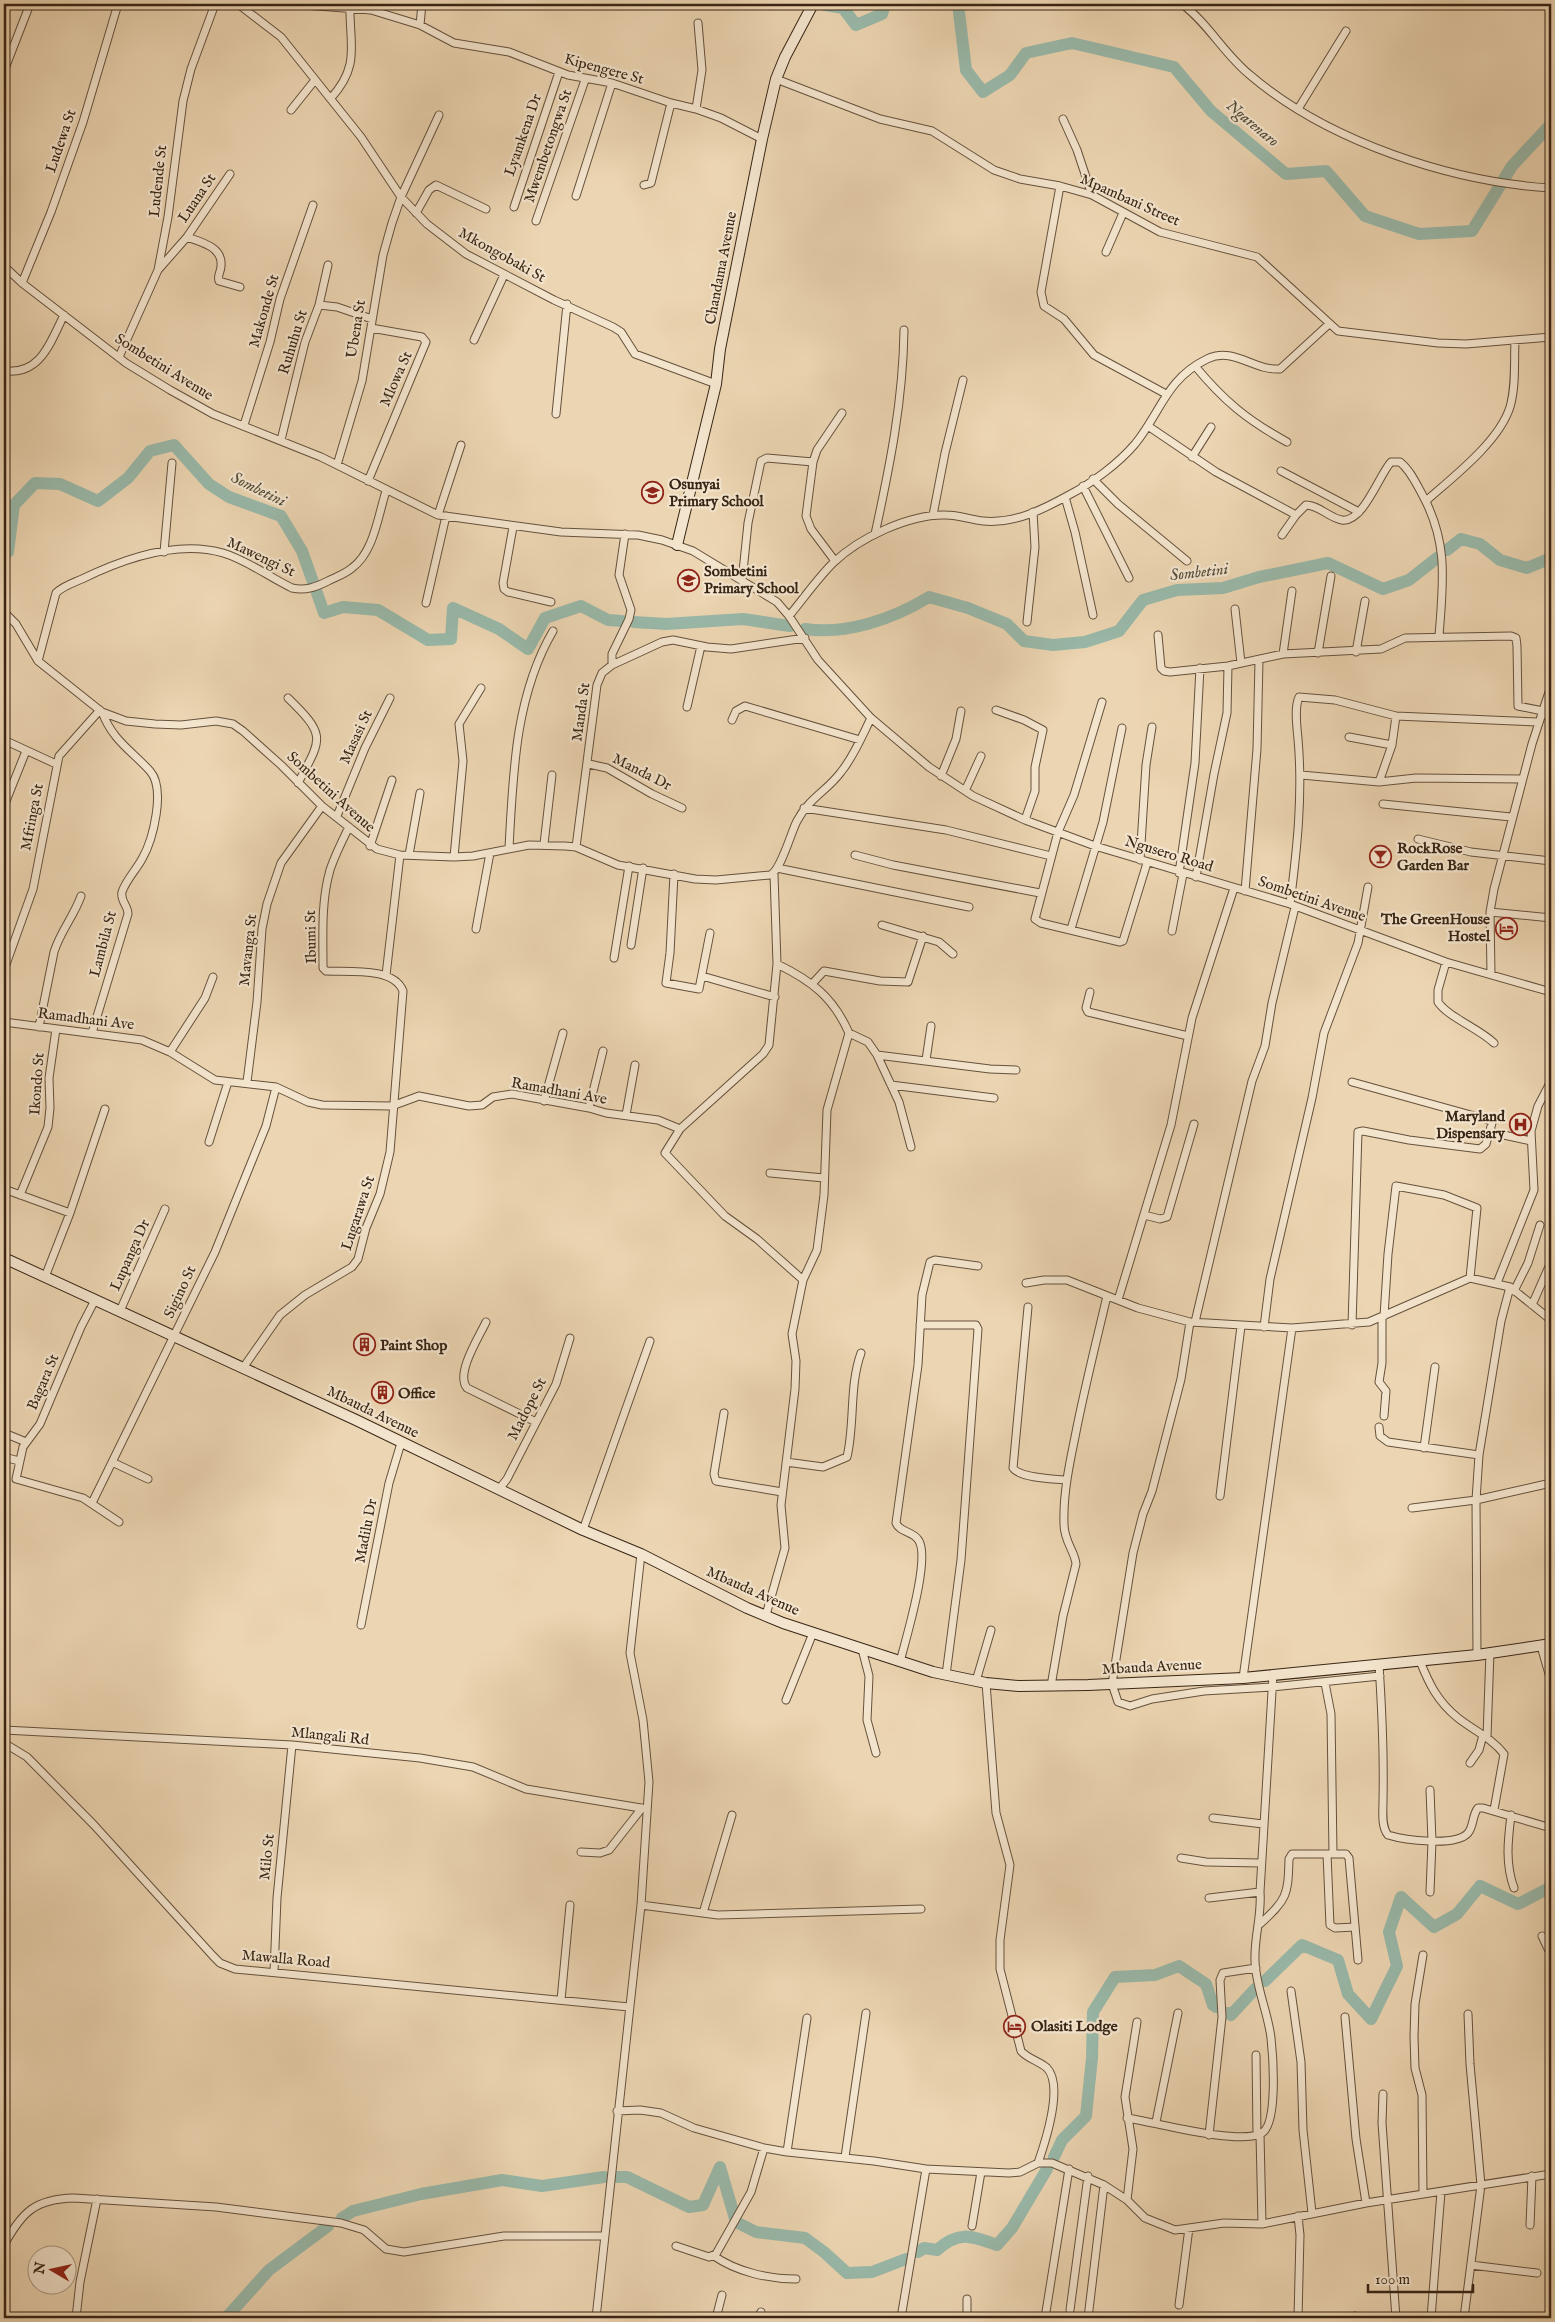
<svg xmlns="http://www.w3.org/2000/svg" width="1555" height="2322" font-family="'IM FELL English',serif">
	<rect width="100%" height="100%" fill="#ecd5b2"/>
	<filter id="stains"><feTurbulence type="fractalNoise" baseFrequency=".004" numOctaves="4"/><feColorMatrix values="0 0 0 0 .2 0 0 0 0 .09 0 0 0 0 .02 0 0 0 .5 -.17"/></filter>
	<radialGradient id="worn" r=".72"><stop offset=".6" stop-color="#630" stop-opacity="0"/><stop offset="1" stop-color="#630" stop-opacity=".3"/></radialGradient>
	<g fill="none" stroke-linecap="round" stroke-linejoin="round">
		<path stroke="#99b9aa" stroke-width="12" d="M958,4L966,70L983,92L1010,75L1026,53L1072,43L1174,67L1211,111L1286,174L1326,171L1365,216L1419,234L1472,231L1512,166L1551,124
			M825,5L843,8L856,25L882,14L885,4
			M4,549L8,552L14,505L35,483L60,484L98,501L128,478L150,451L174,445L209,484L229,497L281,516L302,551L313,582
			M1447,550L1461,539L1480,544L1500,560L1527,568L1551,558
			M317,593L324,613L343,607L378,610L428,640L451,639L453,608L499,629L528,649L545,618L581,606L608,620L622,621
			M634,622L666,624L743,619L790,626
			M805,629C847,635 893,619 929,597L968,608L1007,624L1024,641L1053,645L1085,642L1119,631L1143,600L1177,590L1223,588L1259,577L1328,563L1383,589L1409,580L1437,558
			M1265,1981L1302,1945L1338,1960L1348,1994L1371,2019L1397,1966L1389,1932L1401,1897L1434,1927L1457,1914L1480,1886L1518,1904L1551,1887
			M1228,2013L1231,2015L1255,1989
			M1054,2157L1062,2140L1086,2116L1092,2058L1093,2012L1115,1977L1155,1975L1179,1966L1206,1984L1213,2005L1216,2007
			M617,2177H627L689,2207L703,2205L720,2167L736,2222L756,2232L805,2238L824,2252L847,2273L872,2272L906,2259
			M342,2218L353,2211L421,2194L502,2180L542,2186L604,2177
			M918,2252L924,2248L937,2250C959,2230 971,2236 997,2245L1012,2228L1047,2169
			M226,2318L269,2270L328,2226"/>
		<defs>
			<path id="street" d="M238,4L281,37L361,137L401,197L427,224L466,254L554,300L613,327L621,332L635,354L716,384
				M290,4L371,10L420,25L454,43L509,52L568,75L612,83L671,103L696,109L721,118L762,139
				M1182,4C1208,23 1224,54 1250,75C1327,141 1451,182 1551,188
				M420,25L422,4
				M4,71L30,4
				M776,79L880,119L932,131L994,170L1020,179L1060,186L1092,195L1160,232L1257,257L1338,331L1438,343L1466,344L1551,337
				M331,98C361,65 349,44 350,4
				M696,109L702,70L698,23
				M1298,109L1346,31
				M291,110L315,80
				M1063,119L1077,150L1092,195
				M644,185L651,183L671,103
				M1060,186L1041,292L1044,306L1064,319L1094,355L1166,394
				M576,196L612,83
				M514,207L559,72
				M416,213L429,190L436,185L486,209
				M536,221L585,80
				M187,237C201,242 223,247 221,266C221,272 217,275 219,281L240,287
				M1106,252L1123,213
				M4,266L22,283L126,363L170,390L213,414L321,457L438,515L561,532L638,535L662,540L693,551L777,602L789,616L818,660L871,718L929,767L973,796L1025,820L1095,846L1290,904L1446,962L1551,992
				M158,270L187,237L230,174
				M22,283L51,212L83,122L118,4
				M319,305L328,265
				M474,340L504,275
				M119,357L158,270L168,217L183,101L191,69L215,4
				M1195,366C1224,401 1247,420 1287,442
				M4,371C41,375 50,343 64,315
				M556,414L567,304
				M244,425L270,342L280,299L313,205
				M1148,426L1216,472L1296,515
				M281,440L305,342L319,305L337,307L372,319
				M1192,457L1211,427
				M337,465L362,381L383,255L392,223L401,197L439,115
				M1281,471L1359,512
				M1093,479L1118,504L1187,561
				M368,481L426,342L422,337L371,328
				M1083,486L1129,578
				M1065,497L1075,532L1093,615
				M1426,501C1453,477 1499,442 1510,407C1516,386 1514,363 1515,341
				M438,515L461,445
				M933,515L945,453L963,380
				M513,527L503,583L504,589L508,592L551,602
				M875,534C890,465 903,401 904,330
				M1282,535L1296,515L1306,505C1319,505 1329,518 1342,520C1363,523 1379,475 1391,462H1400C1410,470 1416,483 1422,494C1449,543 1443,583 1439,636
				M164,552L172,463
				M835,561L811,529L806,516L813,462L817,450L842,413
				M742,581L748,523L761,461L767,458L813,462
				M426,603L446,516
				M1235,609L1241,663
				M4,612L16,624L38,661L102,712L126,721L155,724L181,725L216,721L233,724L243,731L281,765L322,806L377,849L400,855L454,857L473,856L529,845L565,846L576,847L618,865L695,879L716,880L770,875C781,871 791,832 797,821C809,798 827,791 841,772C854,756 862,736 871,718
				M789,616C804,598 817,579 833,563C859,538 909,514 946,515C959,515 971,520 983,521C1014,524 1042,510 1069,495C1092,483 1118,464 1135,444C1161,412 1166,379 1207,359C1234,346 1253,371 1280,369L1329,324
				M1027,622L1035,547L1033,512
				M1158,635L1161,668L1164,671L1170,672L1228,666L1283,654L1381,649L1405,638L1511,636L1516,638L1517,646L1518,706L1543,711
				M1356,652L1365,601
				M1318,653L1331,576
				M1283,654L1292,591
				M38,661L56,593C63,586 73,583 82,579C123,559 178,540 223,553C247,560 269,577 292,588C306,591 316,587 328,581C336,577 345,574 352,568C374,552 378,516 386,491
				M612,665V654L629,619L631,610L619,575L625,534
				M288,698C327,736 322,738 298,783
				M1102,702L1074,795L1058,832L1035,919L1041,923L1120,942L1123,941L1147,863
				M687,707L701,646
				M996,710L1024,720L1043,730L1035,767V791L1025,820
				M1542,714L1551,715
				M732,720L736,711L745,706L860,740
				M1349,737L1392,745
				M4,740L56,764
				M589,764L607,768L652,794L682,808
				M1301,775L1379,782L1416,778L1522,779
				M941,776L956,739L961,711
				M1379,782L1392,745L1396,716
				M965,791L981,756
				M1383,804L1511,817
				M4,806L26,751
				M804,808L946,830L1051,856
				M337,816L365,748L390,698
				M1418,839L1471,852L1551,861
				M544,844L552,775
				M370,846L392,780
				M576,847L597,685L602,673L612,665L662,642L673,640L707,647L731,649L805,638
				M509,848C513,774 515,696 553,631
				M409,855L420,793
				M855,855L893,865L1040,893
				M454,857L463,761L459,724L481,688
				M1140,860L1146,765L1152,727
				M777,868L969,907
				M1179,873L1195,763L1200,668
				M674,874L670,953L666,983L699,989L710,933
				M774,874L777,964L769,1045L763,1054L680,1129L665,1153L725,1216L757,1239L803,1280
				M1196,877L1214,774L1227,713L1228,666
				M1245,891L1257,749L1259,660
				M1290,904C1297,849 1303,795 1298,739C1297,727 1294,708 1299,697L1335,700L1396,716L1538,722
				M1490,912L1551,918
				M882,925L939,942L953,954
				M476,929L490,853
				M1071,929L1103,822L1122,728
				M1172,931L1183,874
				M631,945L643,868
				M614,958L629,866
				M1446,962L1438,990V1002C1448,1017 1478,1028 1494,1043
				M4,970L33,889L59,756L100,710
				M1491,974L1490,912L1494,889L1532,744L1551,686
				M386,975L400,855
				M702,976L775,997
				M812,984L824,971L880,981L908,982L923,936
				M1090,992L1086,1008L1088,1012L1188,1036
				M4,1022L142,1040L170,1052L215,1080L276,1087L308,1102L322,1105L392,1106L419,1096L469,1106L482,1105L493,1097L512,1094L589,1108L606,1113L658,1120L680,1129
				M39,1027L54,952C60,932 74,916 81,896
				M92,1033L128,914C128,905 120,901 122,892C126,880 136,870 142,859C153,840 166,789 150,771C131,750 113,741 102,712
				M849,1033L868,1042L877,1055L899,1102L911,1147
				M170,1052L205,998L213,977
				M877,1055L990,1069L1016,1070
				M926,1060L931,1026
				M247,1082L257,1002L262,929L267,904L281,863L322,806
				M891,1085L994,1098
				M544,1101L563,1033
				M589,1108L603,1051
				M626,1115L635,1065
				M1490,1132L1531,1141
				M209,1142L228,1082
				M770,1173L824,1178
				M4,1189L70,1213
				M20,1195L48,1127L50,1108L49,1078L56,1029
				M1144,1215L1160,1219L1167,1217L1194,1124
				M45,1277L70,1213L105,1109
				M1026,1283L1044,1280H1067L1138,1308L1190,1322L1292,1328L1369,1322L1470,1278L1510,1287L1551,1320
				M1497,1283L1534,1190L1531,1131L1538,1106L1551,1081
				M1514,1291L1528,1263L1540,1225
				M95,1300L81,1327L40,1424L23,1447L16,1479L83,1498L119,1522
				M1118,1300L1171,1125L1192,1018L1234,888
				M1532,1305L1551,1262
				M1028,1307L1013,1468C1020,1478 1054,1479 1066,1480
				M120,1311L165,1209
				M1384,1316L1388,1254L1396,1186L1444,1195L1477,1208L1470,1278
				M1382,1317V1363L1379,1382L1386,1391L1384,1416
				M486,1322C479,1337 455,1374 467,1388L536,1422
				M1190,1322L1181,1379L1152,1491L1143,1514L1133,1553L1112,1684L1118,1702L1130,1706L1152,1699L1204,1691L1272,1687L1380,1676
				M1195,1322L1252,1081L1265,1046L1272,1003L1295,907
				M920,1325H976L978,1329L961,1560L946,1675
				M1352,1325L1358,1132L1363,1131L1409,1140L1480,1149L1486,1144L1492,1123L1489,1120L1352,1082
				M1264,1327L1270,1279L1312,1098L1324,1033L1358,943L1368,887
				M243,1368L280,1315L305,1295L352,1267L358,1259L366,1228L380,1194L390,1152L403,991C394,967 349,972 326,971L323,968C323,935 321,901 330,870C335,855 342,841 349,827
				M724,1413L714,1474L716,1481L782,1492
				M1379,1427L1380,1436L1388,1442L1479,1455
				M4,1433L26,1442
				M1424,1448L1435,1367
				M4,1457L19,1461
				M112,1462L148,1479
				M786,1462L823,1467L847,1457C855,1423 849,1386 861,1353
				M500,1488L507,1479L556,1384L570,1338
				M1220,1496L1241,1326
				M92,1503L215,1252L266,1126L276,1087
				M1412,1508L1476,1500L1551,1483
				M583,1530L650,1341
				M766,1615L785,1548L781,1505L795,1389L796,1361L792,1334L803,1280L817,1250L824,1195L827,1110L849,1033C833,997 812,981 777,964
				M361,1625L389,1483L401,1443
				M1541,1646L1551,1681
				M862,1649L869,1676L867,1720L876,1753
				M1477,1655L1476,1500L1479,1455L1501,1321L1510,1287
				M1420,1661C1429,1684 1438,1702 1458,1718C1473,1730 1492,1738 1504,1754L1494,1810
				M900,1662C906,1638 930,1560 919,1541C914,1531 900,1533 896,1523L918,1365L922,1295L930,1262L935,1260L978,1266
				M1379,1665C1382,1710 1384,1756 1383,1801C1383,1811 1381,1827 1388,1835C1404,1840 1456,1847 1468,1833C1474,1826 1472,1815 1478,1808H1483L1551,1828
				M1243,1678L1292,1328
				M976,1681L991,1630
				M986,1683L996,1813L1010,1865L1000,1940V1969L1021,2051C1028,2059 1039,2061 1047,2068C1064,2086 1045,2143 1038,2163
				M1325,1683L1331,1714L1333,1854
				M1051,1686L1063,1616L1076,1564C1075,1551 1064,1542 1064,1524C1063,1495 1069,1466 1075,1437C1084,1390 1096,1343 1107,1296
				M786,1700L813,1633
				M4,1730L292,1745L420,1758L473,1767L526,1789L647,1809
				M1487,1737L1490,1652
				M4,1743L27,1757L94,1825L213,1956L220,1963L235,1969L629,2007
				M1470,1763L1479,1750L1483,1735
				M1430,1790L1432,1841L1430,1892
				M1511,1815C1508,1840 1505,1863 1514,1888
				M1213,1818L1263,1824
				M581,1852L600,1853L609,1850L642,1808
				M1327,1854L1330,1925L1335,1928L1355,1927
				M1181,1858L1206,1862L1261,1863
				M1260,1892L1273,1675
				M641,1905L718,1915L921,1909
				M703,1913L732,1815
				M1260,1924C1287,1899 1288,1896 1289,1859L1292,1854H1346L1349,1858L1358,1960
				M1542,1936L1551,1955
				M274,1972L277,1898L292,1745
				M1291,1991L1301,2062L1303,2130L1312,2213
				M561,2000L570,1905
				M1345,2017L1356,2139L1366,2203
				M1256,2055L1257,2135
				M1383,2094L1382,2123L1396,2318
				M617,2111L640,2110L661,2113L694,2128L764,2148L787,2152L874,2161L926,2169L1009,2173L1020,2172L1038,2163H1052L1104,2185L1127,2200L1145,2218L1175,2230L1224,2223L1262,2224L1366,2203L1551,2174
				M1127,2118C1155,2122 1239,2146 1262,2133C1278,2123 1273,2056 1271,2038C1268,2012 1255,1985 1255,1960C1254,1937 1262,1915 1260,1892L1209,1898
				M1156,2122L1178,2013
				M1260,2134L1262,2224
				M1209,2135L1222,2017L1220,1980L1223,1973L1256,1968
				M787,2152L807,2018
				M845,2157L866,2013
				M1423,2194L1422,2095L1415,2068L1414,2037L1415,2004L1423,1955
				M1127,2200L1133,2149L1125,2097L1137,2022
				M1530,2225L1532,2176
				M972,2226L981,2172
				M4,2245C22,2212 35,2199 74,2198L216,2207L341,2223L364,2230L386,2249L404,2252L504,2236H605
				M676,2246L709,2257L716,2254L751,2192L764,2148
				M714,2256C737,2272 769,2279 796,2279
				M1471,2265L1537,2273
				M1179,2305L1189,2228
				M1070,2310L1088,2176
				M76,2318L80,2282L97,2199
				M596,2318L641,1905L649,1782L643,1720L630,1653L641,1554
				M716,2318L722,2295
				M758,2318L761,2312
				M901,2318L926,2169
				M967,2318V2299
				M1045,2318L1069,2169
				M1088,2318L1104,2185
				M1298,2318L1300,2235L1298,2216
				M1355,2318V2316
				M1431,2318L1441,2192
				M1464,2318L1481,2185L1470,2064L1468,2014"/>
			<path id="secondary" d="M677,545L716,384L720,349L762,139L776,79L785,57L813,4
				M4,1258L356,1420L583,1530L641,1554L747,1608L783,1623L933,1672L986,1683L1019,1686L1088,1685L1243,1678L1477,1655L1551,1644"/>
		</defs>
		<use href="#street" stroke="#65513c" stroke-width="9"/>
		<use href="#secondary" stroke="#382515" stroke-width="12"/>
		<use href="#street" stroke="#f3e4cd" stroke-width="7"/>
		<use href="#secondary" stroke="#f3e4cd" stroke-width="10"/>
	</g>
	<defs>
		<symbol id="school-ring" viewBox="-11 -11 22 22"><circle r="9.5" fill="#f3e4cd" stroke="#8f2418" stroke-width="1.5"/><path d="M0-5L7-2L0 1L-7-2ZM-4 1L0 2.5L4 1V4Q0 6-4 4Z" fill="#8f2418"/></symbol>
		<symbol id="bar-ring" viewBox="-11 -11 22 22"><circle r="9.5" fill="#f3e4cd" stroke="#8f2418" stroke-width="1.5"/><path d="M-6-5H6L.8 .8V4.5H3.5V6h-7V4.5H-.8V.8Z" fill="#8f2418"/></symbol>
		<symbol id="hotel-ring" viewBox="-11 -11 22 22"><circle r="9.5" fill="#f3e4cd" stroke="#8f2418" stroke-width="1.5"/><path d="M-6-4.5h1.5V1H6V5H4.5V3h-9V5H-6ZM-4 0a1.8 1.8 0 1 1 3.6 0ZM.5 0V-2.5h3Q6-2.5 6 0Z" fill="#8f2418"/></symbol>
		<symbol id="hospital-ring" viewBox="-11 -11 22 22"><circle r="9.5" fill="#f3e4cd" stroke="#8f2418" stroke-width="1.5"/><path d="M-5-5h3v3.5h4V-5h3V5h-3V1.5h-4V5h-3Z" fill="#8f2418"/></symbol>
		<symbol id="building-ring" viewBox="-11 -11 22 22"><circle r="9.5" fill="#f3e4cd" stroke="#8f2418" stroke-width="1.5"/><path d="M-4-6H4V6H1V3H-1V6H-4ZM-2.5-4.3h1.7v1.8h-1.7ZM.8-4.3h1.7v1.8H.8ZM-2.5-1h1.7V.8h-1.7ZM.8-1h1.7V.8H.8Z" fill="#8f2418"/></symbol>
	</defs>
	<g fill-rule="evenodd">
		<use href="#school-ring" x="640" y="480" width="25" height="25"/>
		<use href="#school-ring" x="676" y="568" width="25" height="25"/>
		<use href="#bar-ring" x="1368" y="844" width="25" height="25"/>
		<use href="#hotel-ring" x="1494" y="916" width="25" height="25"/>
		<use href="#hospital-ring" x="1508" y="1112" width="25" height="25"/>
		<use href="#building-ring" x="352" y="1332" width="25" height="25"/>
		<use href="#building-ring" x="370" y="1380" width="25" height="25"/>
		<use href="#hotel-ring" x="1002" y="2014" width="25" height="25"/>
	</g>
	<g text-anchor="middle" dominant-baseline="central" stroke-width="4.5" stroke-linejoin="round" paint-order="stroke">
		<g font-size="15" fill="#382515" stroke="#f3e4cd">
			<text transform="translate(604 69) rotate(15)">Kipengere St</text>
			<text transform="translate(523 135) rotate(-71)">Lyamkena Dr</text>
			<text transform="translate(61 141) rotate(-71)">Ludewa St</text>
			<text transform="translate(548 146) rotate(-71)">Mwembetongwa St</text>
			<text transform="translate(158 181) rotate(-84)">Ludende St</text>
			<text transform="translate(197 198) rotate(-56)">Luana St</text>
			<text transform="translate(1130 200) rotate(24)">Mpambani Street</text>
			<text transform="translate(502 255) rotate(29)">Mkongobaki St</text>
			<text transform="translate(721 268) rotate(-79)">Chandama Avenue</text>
			<text transform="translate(264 311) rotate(-74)">Makonde St</text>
			<text transform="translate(356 329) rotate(-81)">Ubena St</text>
			<text transform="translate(293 342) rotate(-73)">Ruhuhu St</text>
			<text transform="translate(164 367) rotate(32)">Sombetini Avenue</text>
			<text transform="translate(396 379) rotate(-66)">Mlowa St</text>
			<text transform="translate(261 557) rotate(25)">Mawengi St</text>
			<text transform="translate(581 712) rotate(-82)">Manda St</text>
			<text transform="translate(356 737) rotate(-65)">Masasi St</text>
			<text transform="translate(642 772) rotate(27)">Manda Dr</text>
			<text transform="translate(331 792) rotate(42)">Sombetini Avenue</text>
			<text transform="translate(32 817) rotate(-79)">Mfringa St</text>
			<text transform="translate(1169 854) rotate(17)">Ngusero Road</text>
			<text transform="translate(1312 899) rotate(19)">Sombetini Avenue</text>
			<text transform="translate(311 937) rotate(-91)">Ibumi St</text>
			<text transform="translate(103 944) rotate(-75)">Lambila St</text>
			<text transform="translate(248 950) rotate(-84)">Mavanga St</text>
			<text transform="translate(86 1019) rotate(7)">Ramadhani Ave</text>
			<text transform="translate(37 1084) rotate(-86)">Ikondo St</text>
			<text transform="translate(559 1091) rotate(10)">Ramadhani Ave</text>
			<text transform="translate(358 1213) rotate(-72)">Lugarawa St</text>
			<text transform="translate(130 1255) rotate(-66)">Lupanga Dr</text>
			<text transform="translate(180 1292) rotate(-65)">Sigino St</text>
			<text transform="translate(43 1382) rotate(-67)">Bagara St</text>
			<text transform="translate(527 1409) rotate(-63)">Madope St</text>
			<text transform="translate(373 1412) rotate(26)">Mbauda Avenue</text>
			<text transform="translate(366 1531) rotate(-79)">Madilu Dr</text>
			<text transform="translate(753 1591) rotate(24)">Mbauda Avenue</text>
			<text transform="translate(1152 1667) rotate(-3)">Mbauda Avenue</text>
			<text transform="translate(330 1736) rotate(6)">Mlangali Rd</text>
			<text transform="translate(267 1857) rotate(-84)">Milo St</text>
			<text transform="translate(286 1959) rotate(5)">Mawalla Road</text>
		</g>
		<g font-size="15" font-weight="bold" fill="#382515" stroke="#f3e4cd" text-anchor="start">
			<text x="669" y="484">Osunyai<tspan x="669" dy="17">Primary School</tspan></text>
			<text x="704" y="571">Sombetini<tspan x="704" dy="17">Primary School</tspan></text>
			<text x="1397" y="848">RockRose<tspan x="1397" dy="17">Garden Bar</tspan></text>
			<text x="1490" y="919" text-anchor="end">The GreenHouse<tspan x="1490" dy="17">Hostel</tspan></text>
			<text x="1505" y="1116" text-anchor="end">Maryland<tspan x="1505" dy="17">Dispensary</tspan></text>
			<text x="380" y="1345">Paint Shop</text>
			<text x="398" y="1393">Office</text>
			<text x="1031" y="2026">Olasiti Lodge</text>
		</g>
		<g font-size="16" font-style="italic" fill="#504a3a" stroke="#f3e4cd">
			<text transform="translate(1252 124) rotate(40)">Ngarenaro</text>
			<text transform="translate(258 490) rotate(26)">Sombetini</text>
			<text transform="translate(1199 573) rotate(-7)">Sombetini</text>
		</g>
	</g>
	<rect width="1555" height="2322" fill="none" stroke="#ecd5b2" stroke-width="20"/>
	<rect x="5" y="5" width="1545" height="2312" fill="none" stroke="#382515" stroke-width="2.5"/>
	<rect x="10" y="10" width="1535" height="2302" fill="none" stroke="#382515"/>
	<g transform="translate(52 2270) rotate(279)"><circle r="24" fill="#f3e4cd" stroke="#a89883"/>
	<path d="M0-4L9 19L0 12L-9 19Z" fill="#8f2418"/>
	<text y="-8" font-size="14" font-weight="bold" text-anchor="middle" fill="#382515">N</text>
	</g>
	<path d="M1368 2284v8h105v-8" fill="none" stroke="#382515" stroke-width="2.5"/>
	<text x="1375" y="2284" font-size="15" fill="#382515" stroke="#f3e4cd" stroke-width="4" paint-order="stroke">100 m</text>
	<rect width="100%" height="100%" filter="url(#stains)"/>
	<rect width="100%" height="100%" fill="url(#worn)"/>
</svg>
